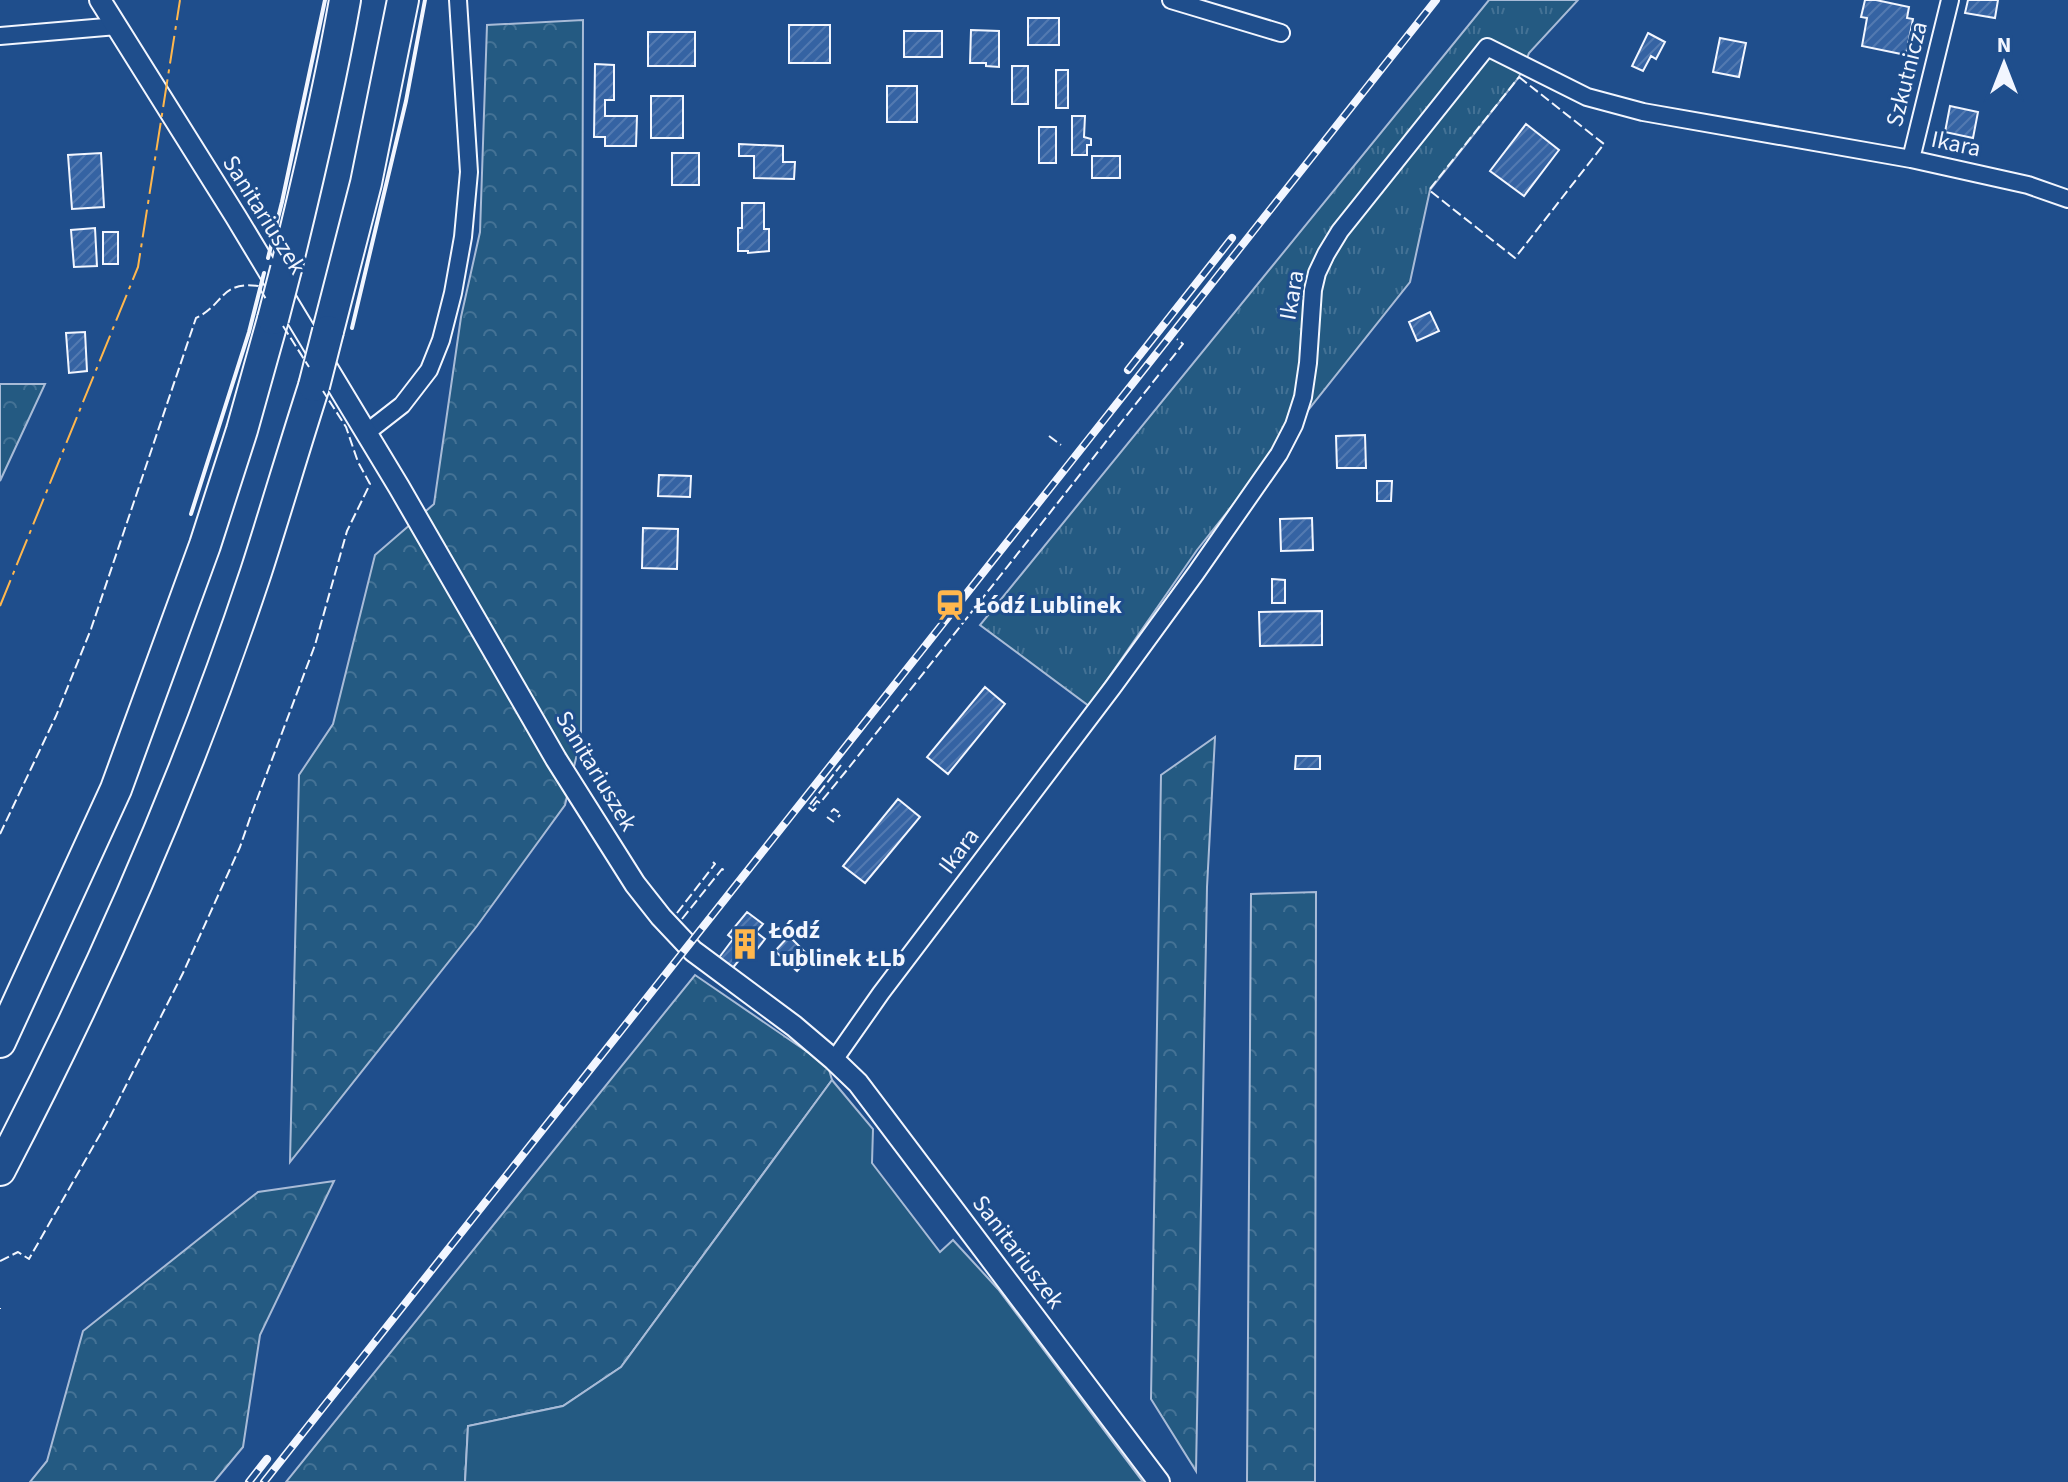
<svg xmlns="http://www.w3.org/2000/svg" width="2068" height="1482" font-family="'Source Sans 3',sans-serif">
	<defs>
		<pattern id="grass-tufts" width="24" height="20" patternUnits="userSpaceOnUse" patternTransform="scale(2)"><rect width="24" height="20" fill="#245a82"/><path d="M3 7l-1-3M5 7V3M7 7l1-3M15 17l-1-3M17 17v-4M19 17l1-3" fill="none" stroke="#447295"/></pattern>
		<pattern id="forest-crowns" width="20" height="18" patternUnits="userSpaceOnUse" patternTransform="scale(2)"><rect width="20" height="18" fill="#245a82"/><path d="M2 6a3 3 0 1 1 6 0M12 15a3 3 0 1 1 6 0" fill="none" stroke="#447295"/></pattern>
		<pattern id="building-hatch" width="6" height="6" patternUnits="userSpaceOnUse" patternTransform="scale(2)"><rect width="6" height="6" fill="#3563a3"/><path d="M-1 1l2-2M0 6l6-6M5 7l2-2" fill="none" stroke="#537ab1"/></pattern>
	</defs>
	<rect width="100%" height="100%" fill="#1f4e8c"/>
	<path fill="url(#grass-tufts)" stroke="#a8bbd7" stroke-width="2" d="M1489,0H1578L1529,53L1519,77L1430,190L1410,282L1197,550L1089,706L980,625Z"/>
	<path fill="url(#forest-crowns)" stroke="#a8bbd7" stroke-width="2" d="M583,20L581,737L565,805L477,926L290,1162L299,775L333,724L375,555L434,504L461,317L480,232L487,25Z
		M0,384H45L0,481Z
		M1215,737L1207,887L1196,1471L1151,1399L1161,775Z
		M1316,892L1315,1482H1247L1251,894Z
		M695,975L828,1066L832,1080L621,1367L563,1406L468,1426L465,1482H286Z
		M334,1181L260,1335L243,1447L214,1482H30L47,1461L83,1331L258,1192Z"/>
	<path fill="#245a82" stroke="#a8bbd7" stroke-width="2" d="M832,1080L873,1129L872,1163L940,1252L953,1240L998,1289L1143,1482H465L468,1426L563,1406L621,1367Z"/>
	<path fill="url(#building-hatch)" stroke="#f2f6ff" stroke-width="2" d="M1865,0H1876L1909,7L1907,18L1913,19L1906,55L1862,46L1867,18L1861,17Z
		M1968,0H1998L1995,18L1965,13Z
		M1028,18H1059V45H1028Z
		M789,25H830V63H789Z
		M971,30L999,31V67L986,66V63H970Z
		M904,31H942V57H904Z
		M648,32H695V66H648Z
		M1648,33L1665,42L1656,59L1651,56L1643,71L1632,66Z
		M1720,38L1746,43L1739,77L1713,72Z
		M595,64L614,65V100H605V116H637L636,146H605V137H594Z
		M1012,66H1028V104H1012Z
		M1056,70H1068V108H1056Z
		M887,86H917V122H887Z
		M651,96H683V138H651Z
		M1950,106L1978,112L1973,138L1945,132Z
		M1072,116H1085L1084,137L1091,139V145H1087V155H1072Z
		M1526,124L1559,150L1524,196L1490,171Z
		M1039,127H1056V163H1039Z
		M739,144L783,146V162H795L794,179L754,178V156H739Z
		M101,153L104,207L72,209L68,155Z
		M672,153H699V185H672Z
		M1092,156H1120V178H1092Z
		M742,203H764V229H769V251L748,253V251H738V228H742Z
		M95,228L97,266L74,267L71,230Z
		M103,232H118V264H103Z
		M1430,312L1439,331L1417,341L1409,322Z
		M85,332L87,371L69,373L66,333Z
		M1365,435L1366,468H1337L1336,436Z
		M659,475L691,476L690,497L658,496Z
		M1377,481H1392L1391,501H1377Z
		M1312,518L1313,550L1281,551L1280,519Z
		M643,528L678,529L677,569L642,568Z
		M1272,579L1285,580V603H1272Z
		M1322,611V645L1260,646L1259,612Z
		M985,687L1005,704L948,774L927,757Z
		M1296,756H1320V769H1295Z
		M898,799L920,817L865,883L843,866Z
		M747,912L763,924L756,932L765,939L754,953L749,948L731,970L718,959L733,939L728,935Z
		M789,936L810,957L797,971L775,951Z"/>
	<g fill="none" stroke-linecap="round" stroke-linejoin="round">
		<defs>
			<path id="minor" d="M1171,0L1281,33
				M0,36L117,26
				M1911,159L1950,0
				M366,433L402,405L429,370L441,340L453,293L463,237L469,172L458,0
				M834,1060L881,993L1113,687L1196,573L1279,454L1294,425L1303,397L1308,363L1313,290L1317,273L1326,254L1340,231L1487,47L1587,97L1643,112L1911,159L2028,185L2068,199"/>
			<path id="tertiary" d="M100,0L236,217L399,487L556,759L635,884L661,917L693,951L794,1026L834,1060L858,1083L1159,1482"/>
			<path id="motorway" d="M286,269C308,180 329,91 345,0
				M328,331L366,183L403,0
				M0,1042L116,789L205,545L242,430L273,319
				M0,1170C100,978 188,777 256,572C276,510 294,448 314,386"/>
		</defs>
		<use href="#minor" stroke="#f2f6ff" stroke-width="20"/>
		<use href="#tertiary" stroke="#f2f6ff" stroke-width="24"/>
		<use href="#motorway" stroke="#f2f6ff" stroke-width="34"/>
		<use href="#minor" stroke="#1f4e8c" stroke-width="16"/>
		<use href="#tertiary" stroke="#1f4e8c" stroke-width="20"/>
		<use href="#motorway" stroke="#1f4e8c" stroke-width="30"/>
		<defs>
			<path id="rail" d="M1128,370L1232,238
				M249,1482L267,1459
				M264,1482L1436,0"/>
		</defs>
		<use href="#rail" stroke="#f2f6ff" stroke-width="8"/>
		<use href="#rail" stroke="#1f4e8c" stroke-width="5" stroke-dasharray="15" stroke-linecap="butt"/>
		<defs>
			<path id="motorway-bridge" d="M273,319L286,269
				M314,386L328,331"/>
		</defs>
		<use href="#motorway-bridge" stroke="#f2f6ff" stroke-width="34" stroke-linecap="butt"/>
		<use href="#motorway-bridge" stroke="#1f4e8c" stroke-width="30"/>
		<path stroke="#f2f6ff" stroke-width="2" stroke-dasharray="10 4" stroke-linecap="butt" d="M1519,77L1604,144L1515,258L1429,190Z
			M283,326L309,367
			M1049,436L1061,445
			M813,806L817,801L820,803L847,770L1183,344L1177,339
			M816,808L813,811L808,807L841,765
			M831,812L834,809L841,814L838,817
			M827,817L834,822
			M0,834L56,716L91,629L196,318C224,305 220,281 258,286L266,299
			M677,913L715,864L713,862
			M682,919L722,869L724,870
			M0,1261L18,1252L29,1259L110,1117L183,973L240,847L250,818L315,645L347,531L370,484L358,462L346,427L323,391
			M0,1308V1309"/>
		<path stroke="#f2f6ff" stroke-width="4" d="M268,258L282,202L325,0
			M352,328L406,101L425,0
			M191,514L249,332L264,273"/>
		<path stroke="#ffb74d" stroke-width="2" stroke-dasharray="28 6 4 6" stroke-linecap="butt" d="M0,606L138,267L180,0"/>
	</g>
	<defs>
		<symbol id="station-bare" viewBox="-9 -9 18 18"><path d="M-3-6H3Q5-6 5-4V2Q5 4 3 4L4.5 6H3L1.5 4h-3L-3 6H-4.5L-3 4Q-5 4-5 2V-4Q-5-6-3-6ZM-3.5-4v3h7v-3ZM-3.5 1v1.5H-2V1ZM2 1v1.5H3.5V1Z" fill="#ffb74d" stroke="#1f4e8c" stroke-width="2.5" paint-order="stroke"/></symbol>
		<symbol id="building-bare" viewBox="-9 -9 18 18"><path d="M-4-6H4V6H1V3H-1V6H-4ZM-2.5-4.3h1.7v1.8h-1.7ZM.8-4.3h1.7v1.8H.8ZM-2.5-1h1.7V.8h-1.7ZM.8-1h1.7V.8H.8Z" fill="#ffb74d" stroke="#1f4e8c" stroke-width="2.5" paint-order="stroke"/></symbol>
	</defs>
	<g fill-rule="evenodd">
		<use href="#station-bare" x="928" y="583" width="44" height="44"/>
		<use href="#building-bare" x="723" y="922" width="44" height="44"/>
	</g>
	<g text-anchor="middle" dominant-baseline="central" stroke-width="6" stroke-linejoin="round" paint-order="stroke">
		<g font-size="24" fill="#f2f6ff" stroke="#1f4e8c">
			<text transform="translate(1907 74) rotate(-76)">Szkutnicza</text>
			<text transform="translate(1956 144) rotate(12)">Ikara</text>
			<text transform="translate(264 215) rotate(58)">Sanitariuszek</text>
			<text transform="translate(1292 295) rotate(-80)">Ikara</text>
			<text transform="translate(596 771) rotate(59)">Sanitariuszek</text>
			<text transform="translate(959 851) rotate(-53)">Ikara</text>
			<text transform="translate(1018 1252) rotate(53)">Sanitariuszek</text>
		</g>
		<g font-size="24" font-weight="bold" fill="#f2f6ff" stroke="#1f4e8c" text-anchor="start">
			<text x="974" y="605">Łódź Lublinek</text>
			<text x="769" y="930">Łódź<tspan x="769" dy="28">Lublinek ŁLb</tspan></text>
		</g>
	</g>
	<g transform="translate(2004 64)" stroke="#1f4e8c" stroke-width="6" paint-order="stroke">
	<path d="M0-6L14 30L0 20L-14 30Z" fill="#f2f6ff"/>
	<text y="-12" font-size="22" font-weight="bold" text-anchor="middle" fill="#f2f6ff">N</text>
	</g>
</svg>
